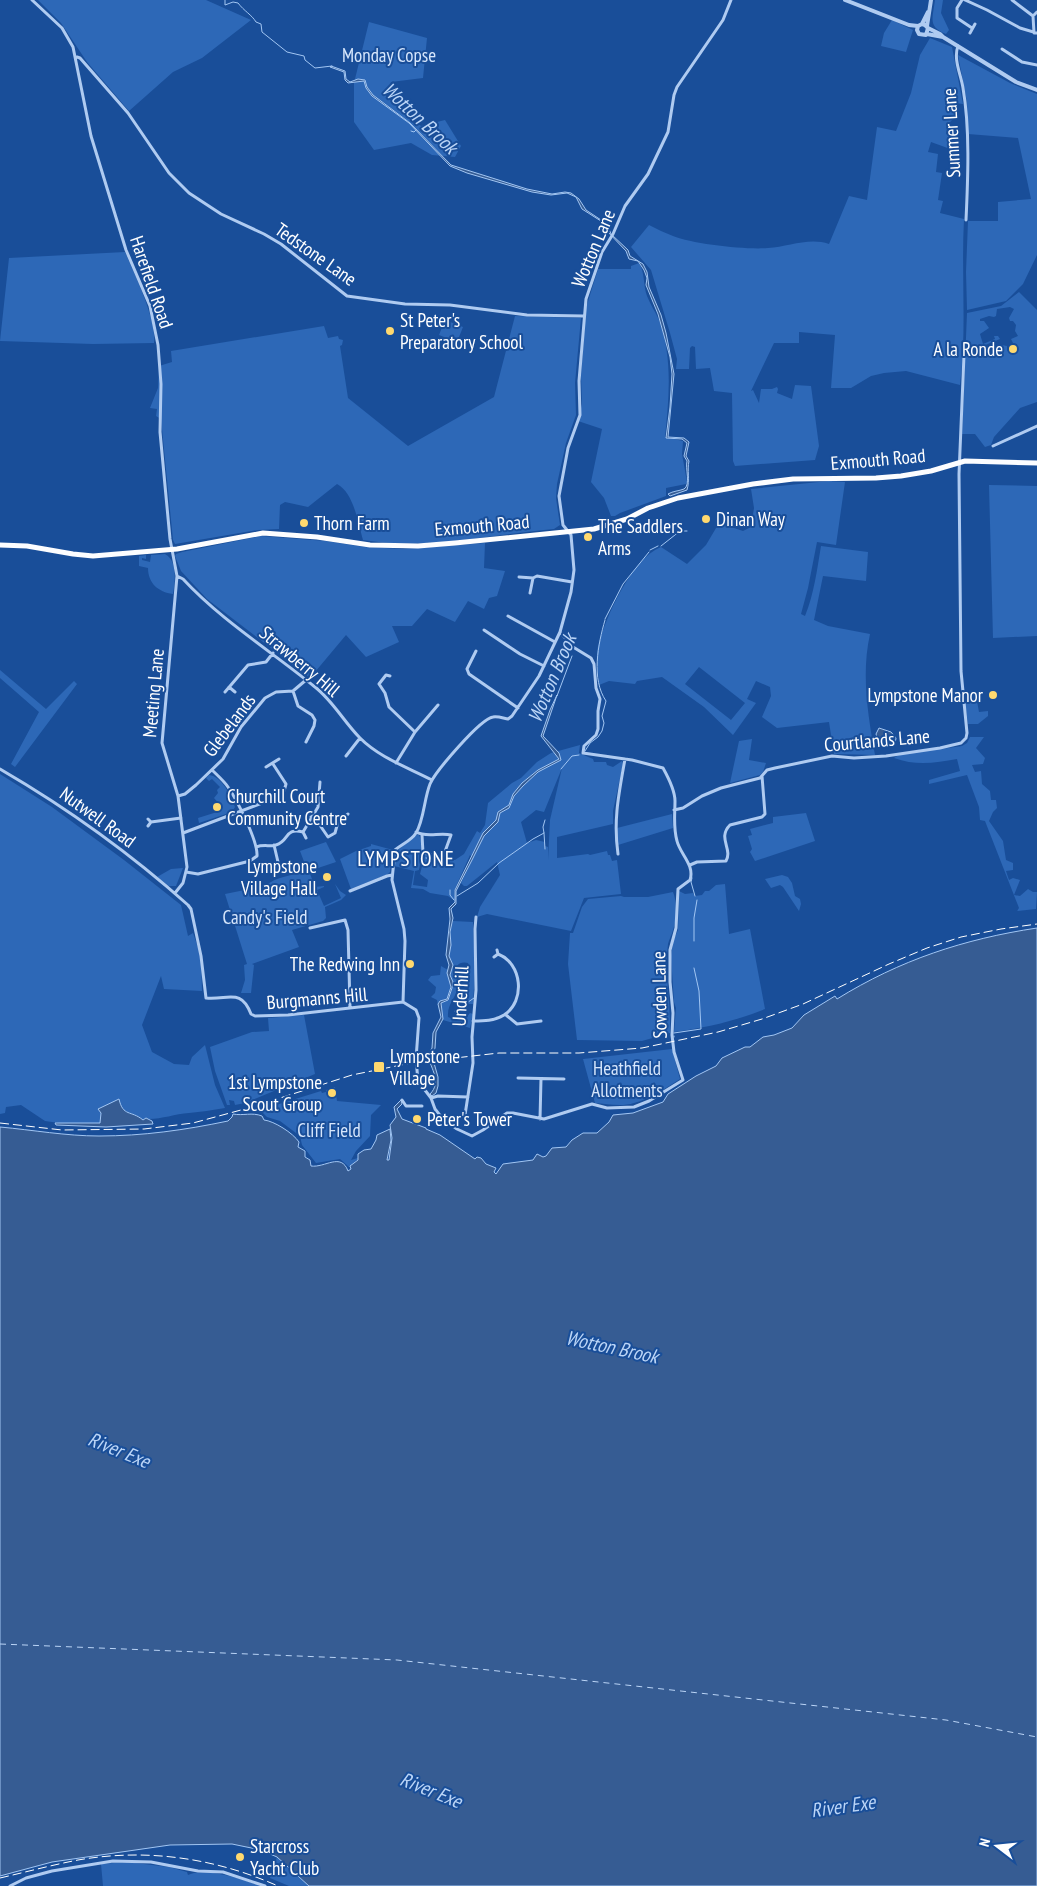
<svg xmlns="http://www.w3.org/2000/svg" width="1037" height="1886" font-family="'PT Sans Narrow',sans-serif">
	<rect width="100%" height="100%" fill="#194e99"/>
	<path fill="#2d68b7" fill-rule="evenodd" d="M38,0H206L251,20L202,58L173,72L129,111L87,62L61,23Z
		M935,0H943L941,13L949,30L946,34C927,27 933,17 935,0Z
		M892,20L913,30L906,52L881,46L884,33Z
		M369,22L427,38L423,78L391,82L386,96L421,126L445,120L461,146L455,157L432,155L411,143L374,150L354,122V83Z
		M930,38L952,47L963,104L955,103L954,118L948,124L946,134L955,136L953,150L931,142L928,152L938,154L936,172L942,173L938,200L943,201L940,213L964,219C961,274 967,331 960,385L906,371L884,373L871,376L851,388H831L835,335L799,332V343H774L751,391L753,390L759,403L761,389H772L777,387L778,389L777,393L792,399L795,385L811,386L819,446L815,460L735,466L733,461L732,393L714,391L710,368L696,369L695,347L692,346L690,348L689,369H676L677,359L670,333L651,270L631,247L649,225C657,229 665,233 673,236C692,244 747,250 768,248C788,247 809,237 829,244L849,196L867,200L877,127L896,131L911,93L920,55Z
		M958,55L1010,83L1037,94V255L1023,284L1006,301L967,310L966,272L968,221H998V202L1031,199L1018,138L968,134L967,102Z
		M125,252C134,273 157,320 154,343L93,344L0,341L9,258Z
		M639,263C645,272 643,285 647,296C650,304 655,311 659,320C673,358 669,398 665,437L683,441L682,454L687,482L686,484L666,488V496L620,513L615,516H611L604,498L591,482L602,429L578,421L582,404L581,376L586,308L598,269H631V266Z
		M1019,292L1037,310V402L1020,408L994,437L991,445L985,447L975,434H962L967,313L1001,306ZM1010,307L1014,309L1009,318L1010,321H1013L1016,325L1015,331L1018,336L1011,339L1013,343L1017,344V352L1011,354L1007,350V346C993,343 987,348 976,356V351L978,348L1000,339L998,336H994L995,339L983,344L980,334L989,328L984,321H980V319L989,316L994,317L996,316L997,309Z
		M515,316L581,318L575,383L576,415L566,443L557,484L556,498L560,525L554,529L544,530C484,536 423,550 363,540C358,523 354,493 337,484L308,507L285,502L280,505L279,529L258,530L175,544L173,540L161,419L156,416L157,409L150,408L158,388L159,366L172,362L171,351L324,326L328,338L338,336L339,339L343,340L342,345L340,346L348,398L408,446L494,397Z
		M445,320L463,327L457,342L439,335Z
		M829,481L845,482L836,545L817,542L808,588L801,614L805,616C814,594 817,570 821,546L868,552L866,581L823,576L814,620L828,626L870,634C861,674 868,715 875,755L834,754L829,722L777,728L762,717L771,696L770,687L756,681L747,699L756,703L733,735L704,707L662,677L637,681L635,684L609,681L599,685C599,672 595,659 598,646C606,617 631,559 661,547L687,564L706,545L719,523L743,531L751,527L754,508L751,489ZM699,667L745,703L731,720L685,684Z
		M989,485L1037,486V636L993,638Z
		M261,536L326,541L365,547L403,549L485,543L484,568L505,571L497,596L489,598L484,609L468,601L455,622L427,609L412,626H392L399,642L366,657L346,635L310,678L207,599L181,571L175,556L176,554L182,552Z
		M165,554C178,561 175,582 173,594C158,592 148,583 148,568L139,566V556L146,555V559L142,558V560L150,562L151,555Z
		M0,670L46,709L74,681L77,684L15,767L11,764L39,712L0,678Z
		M977,701L979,712L988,711V716L978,724H968L965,702Z
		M970,737H984L976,748L985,758L983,764L972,765L975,772L981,771L982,784L990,791L991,800H996L997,808L993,812L989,821L1003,841L1006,860L1013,863V870L1006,871L1009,880L1013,878L1020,880L1014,895L1020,896L1028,889L1033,892H1037L1036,909L1017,911L1019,908L985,821L980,820L979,807L967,775L929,784V780L960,771L957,759C935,763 916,766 894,758C902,751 948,749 962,746L967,743Z
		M752,739L749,760L766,763L763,772L760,775L730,783L739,741Z
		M580,745L579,753L593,759L594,762H606L607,765L613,767L622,761L623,764L613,811V824L557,837V858L588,854L590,855L607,851L608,855H610L612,861L617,860L621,894L584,898L571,931L487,914L477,917L480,907L500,875L497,862L467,886H464L461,883L473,858L470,855L454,891L455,901L448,896L430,893L423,889L411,888L414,871L394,866L397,851L416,835H419C424,844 421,860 419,870L415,871L413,885L427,887L428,880L420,874L425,855L455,860L464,854L477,831L480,833L485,825L488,803L512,783L521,778L537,762L551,753ZM562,768L550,820L548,860V847L545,846V842L536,840L527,843L521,822L536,810L544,812Z
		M0,774L52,807L124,860L181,905L188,936L193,933L201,956L202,991L164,989L161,976L142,1025L152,1052L174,1064L189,1065L192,1057L205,1045L215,1085L225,1108C212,1110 201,1112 189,1113C175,1114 162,1119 149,1119L146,1118L143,1120L133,1114L126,1113L121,1107L118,1099L101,1113L100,1123H59L45,1121L21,1105L6,1107L5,1113L0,1114Z
		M209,775C222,776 231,796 235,807L232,812L199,823L198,818L217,812L222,807L214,798L218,793L217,790L220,787L212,779L209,781L206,778Z
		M806,813L815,841L755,861L750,852L752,849L748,836L752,835L750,829L773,823V817Z
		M672,814L673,828L618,845L617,828Z
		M326,842L336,862L309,871L315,887L324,886V887L317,890L324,906L341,898L335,884L340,891L346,895L341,900L325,907L326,918L323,921L292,930L299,947L252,964L254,965L251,993H241L245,980L244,965L247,964L225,894L265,886C277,876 293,875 308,872L300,851Z
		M371,844L393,850L390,872L388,874L351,889L340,859L356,851L371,846Z
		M183,868L176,886H169L157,877L171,869Z
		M782,875L788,877L792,883L795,896L800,899L801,904L799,911L783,887L780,885L771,888L765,879Z
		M725,884L729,934L750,929L765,1009C736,1021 705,1028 674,1032L676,1008L674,1002L671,956L673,941L678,930L679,891L685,894L693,893L695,896L702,895L705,891H709L716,885Z
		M673,892C677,901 677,920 673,930C672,935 669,939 668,944C664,974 671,1004 670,1033L642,1041L577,1040L568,964L570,933H573L582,907L588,899L621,896L624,897H648Z
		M453,921L473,922L475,972L473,1004H468C461,991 473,976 468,963C465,962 459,962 457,966C454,972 459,980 458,986C456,999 447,1003 448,1017L457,1021L464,1020L470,1013L473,1014L470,1028L443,1020L441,1003L448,1000L452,988L453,982L450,975L453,965L449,956L451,945L450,932Z
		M441,966L448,970L451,987L448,998L440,1001L438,1006L437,1000L431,997L435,993L436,987L428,980L431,976L440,975Z
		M304,1015L315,1074L245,1103L235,1105L234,1101L229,1100L230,1105H227L215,1071L210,1047L252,1032L269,1031L268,1018Z
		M672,1049L680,1079C666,1088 650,1099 634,1103C622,1107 607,1104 595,1103L583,1059Z
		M335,1087L337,1101L381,1105L371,1115L370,1136L356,1151L351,1160L358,1158V1159L349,1167L340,1159L316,1163L302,1145L300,1136L280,1121L267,1117L260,1110L321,1091L322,1093L326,1092V1090Z
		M277,1857L309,1886H289L270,1878Z
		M127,1862L169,1867L187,1872L188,1875C206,1867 242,1879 260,1886H103L101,1864Z"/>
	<path fill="#365c93" stroke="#a2c6f3" d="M331,66L345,71L346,79L350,82L358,79L365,80L367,87L373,95L410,123L451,165L527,189L552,194L565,192L571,193L579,199L586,210L607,224L611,234L628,250L630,256L643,264L647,272L649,287L661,315L666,333L674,374L668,437L684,438L689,442L686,456L689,461C687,470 690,480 687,490L670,496L668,494C673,491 679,491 684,489C691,485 685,468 687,461L684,456L687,443L682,439L666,438L670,407L672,374L670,357L658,314L646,285L647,278L644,270L638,261L629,259L626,251L607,231L604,223L582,209L576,197L567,193L551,195L532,192L467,173L450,166L409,123L372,96L366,88L364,81L348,83L345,80L344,72L330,67Z
		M557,695L543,736L559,753L561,760L538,772L523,786L514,796L509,808L500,813L498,822L484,836L472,860L456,891V904L451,909L453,918L450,932L451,945L449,956L453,965L450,975L453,982L452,988L448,1000L441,1003L443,1019L436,1032L435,1048L432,1056L438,1077V1086L436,1093L432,1096L430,1094C442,1082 431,1069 428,1056L432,1048L433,1033L441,1017L438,1004L440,1001L447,999L451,987L447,973L449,965L446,955L450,919L449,908L455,902V890L483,833L496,820L498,812L509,805L513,794L522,783L538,770L559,759L541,736L550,710Z
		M879,728L891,732L896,738L895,744L889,746L879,744L876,734Z
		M1037,928V1886H309L277,1857L261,1850L232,1844L170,1845L52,1862L0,1876V1127C33,1130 66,1136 99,1136C143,1136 185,1130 228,1121L232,1117L233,1114C243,1116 252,1112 262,1116L264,1120C274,1121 293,1133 299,1142L298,1147L305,1151V1157L310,1160L311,1166C325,1168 341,1152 348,1171L351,1169L350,1166L358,1160V1154L364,1150L371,1149L376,1140L377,1135L390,1129L391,1140L387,1160H389L392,1138L390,1125L396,1117L394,1107L401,1100L402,1104L397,1109L402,1119L426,1128V1129L440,1135L475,1159L477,1157L481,1158L486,1164L496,1168L494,1172L496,1174L503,1164L533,1160L537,1154L543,1157L546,1156L552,1148L566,1147L572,1140L583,1133H597L609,1122L613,1115L633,1113L663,1102L668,1094L696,1076L716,1066L722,1058L745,1047H750L763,1037L774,1035L792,1028L804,1015L835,996L837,999C900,960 964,939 1037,928Z
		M119,1099C123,1117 131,1110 143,1120L146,1118L152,1121L153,1124L106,1127L56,1125L55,1123H100L101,1113L98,1109Z"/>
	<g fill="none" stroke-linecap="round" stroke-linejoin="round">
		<path stroke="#a2c6f3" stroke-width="1" d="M225,0V5L233,2L238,3C244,11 252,15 256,22L261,24L262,32L287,52L304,56L305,60L315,68L332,66
			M411,131L414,132L416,130
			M661,546L680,531H687
			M650,550L658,546
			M605,619L623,584L649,552
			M557,696L572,656
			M585,751L590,743L598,737L602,731L604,723L602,716L606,701C591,679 598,644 605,620
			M561,769L572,756L579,755
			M544,833L545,849
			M426,858L434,859
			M692,878L691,882L695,896
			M450,890V895L454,900
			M457,896L478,883L499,863L533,839L544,833L543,827L545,820
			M694,941V918L697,900
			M461,1007L474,998
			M455,1011L457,1010
			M674,1033L701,1029L699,991L694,968
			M674,1036V1037"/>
		<path stroke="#bbd5f7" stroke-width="1" stroke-dasharray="6 5" stroke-linecap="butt" d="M0,1644L397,1660L946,1720L1037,1737"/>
		<path stroke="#afcbf1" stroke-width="3" d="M32,0L62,28L73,47L91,136L126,250L150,306L158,345L161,384L160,432L170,539L177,576L162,743L178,796L187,867L183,883L175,893
			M962,0L957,8V18L972,28
			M965,0L987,10L1020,28L1037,33
			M1012,0L1033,16L1034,33
			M1033,16L1037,12
			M970,33L975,24
			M958,46C953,59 961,75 963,88C970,128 968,178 966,220
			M1002,49L1022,62L1037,65
			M77,57L80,58L128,113L169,173L189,193L221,214L264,234L281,244L347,296L405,304L450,305L527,315L583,316
			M993,446L1037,426
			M177,576L183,579C222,621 271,651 315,687C333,701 344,722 360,738C380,758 407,767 432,780
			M519,577L533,578L530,593
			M533,578L537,576L572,582
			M508,616L555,642
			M484,630L520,654L544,666
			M476,651L467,669L469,674L518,708
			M390,676L386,675L379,684L385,693L389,707L415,732
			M229,687L235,692
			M293,691L298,706L312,715L315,720L314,726L306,742
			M225,692L248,665L266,662L273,653
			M346,756L360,738
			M396,763L415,732L438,705
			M266,767L279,759
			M0,769C67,808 130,853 188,905L191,909L201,956L206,998C229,1000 241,988 251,1014L255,1016L288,1015L403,1002
			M178,796L185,794L196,785L223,759L241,727L265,698L276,692L293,691L306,680
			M674,810L683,808L702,796L721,788L760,778L767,770L775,768L832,756L854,758L886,756L940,748L961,743L966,738L967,733L961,671L959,474L964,355
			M311,817L317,821L328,837L335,833L338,822L348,814
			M148,819L151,822L148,826
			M151,822L181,818
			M303,832L306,838
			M416,832C427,838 440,832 451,835L443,857L423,853L422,835
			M183,833L262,803L284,791L286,784L273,764
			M274,845L278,862
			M256,847C264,844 270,847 276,845C290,841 284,827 303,832L318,807L320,782
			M618,854C613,820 619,793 625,759
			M690,865L697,862L726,861C733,849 717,838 730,825L762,817L765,814L762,776
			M186,872L198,874L250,861L257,856C258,841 237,800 228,787C224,781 217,775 212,770
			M350,891L387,876L392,875
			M310,928L345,920L348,930L350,1007
			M494,957L498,954L497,950
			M403,1002L405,941L404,929L392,880L395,850C402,844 411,841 416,833C424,820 424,799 430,784C435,772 480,719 493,717C497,716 503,718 508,719L512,716L539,676L560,632L571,592L574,570L571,535L563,525L559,496L568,448L580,415L579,381L586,299L602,252L613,234L625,206L648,174L668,132L674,95L677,87L723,20L731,0
			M403,1002L416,1010L419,1018L416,1059L418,1081L431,1098L435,1109L442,1118L457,1129L472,1136L483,1130L507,1113H513L544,1119L592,1104L607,1108L634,1107L649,1101L683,1080L674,1052L672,1035L673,1013L670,982V950L676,928L678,889L690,880C695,865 680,854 677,841C673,827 675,815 675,801C675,791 668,777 663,768L632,760L583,753L584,746L596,735L598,729V711L600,699L596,688L594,664L591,658L573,647L560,632
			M506,1015L517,1024L541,1021
			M473,1021C484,1021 494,1021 504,1015C526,1001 522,963 498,954
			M518,1078L564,1079
			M431,1098L438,1096L468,1097
			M402,1100L406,1106H422
			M540,1119L541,1079
			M447,1123L451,1119L465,1115L473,1063L472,1037L476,990L475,929L476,917
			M10,1886L26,1878L52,1871L113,1861L151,1862L198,1871L223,1872L265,1886"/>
		<path stroke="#afcbf1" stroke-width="4" d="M845,0L909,25L918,26L922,24
			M922,24L928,12
			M918,26L917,30L919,34L926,35L928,28L925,25L922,24
			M927,26L931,0
			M928,28L940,34L943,37
			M927,34L943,37L1016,82L1037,90"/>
		<path stroke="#fcfdff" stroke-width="5" d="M0,545L27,546L73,554L93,556L177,549L263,533L317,537L370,545L418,546L455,543L594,529L627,519L648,508L678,498L753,484L793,479L876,478L901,476L931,471L965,461L1037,463"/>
		<path stroke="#fff" stroke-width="1" stroke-dasharray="9 4" stroke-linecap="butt" d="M0,1123L62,1130L144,1129L193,1123L252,1107L352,1075L411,1063L499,1053H579L642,1048L718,1032L762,1019L803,1004L889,964L927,948L961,937L1001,929L1037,924
			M0,1878C26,1872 52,1865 78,1860C147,1848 215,1858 278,1886"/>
	</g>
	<g fill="#ffd96f" stroke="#194e99" stroke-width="2">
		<circle cx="390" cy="331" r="5"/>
		<circle cx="1013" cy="349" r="5"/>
		<circle cx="706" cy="519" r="5"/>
		<circle cx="304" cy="523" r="5"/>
		<circle cx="588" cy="537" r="5"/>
		<circle cx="993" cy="695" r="5"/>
		<circle cx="217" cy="807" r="5"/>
		<circle cx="327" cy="877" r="5"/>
		<circle cx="410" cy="964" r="5"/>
		<rect x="373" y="1061" width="12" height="12" rx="2.5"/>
		<circle cx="332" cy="1093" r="5"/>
		<circle cx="417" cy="1119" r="5"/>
		<circle cx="240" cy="1857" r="5"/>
	</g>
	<g text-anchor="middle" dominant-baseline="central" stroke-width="4" stroke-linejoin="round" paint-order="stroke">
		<g font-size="19" fill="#d6e6fc" stroke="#194e99">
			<text x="389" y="55">Monday Copse</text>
			<text x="265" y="917">Candy's Field</text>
			<text x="627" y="1068">Heathfield<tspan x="627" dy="22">Allotments</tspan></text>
			<text x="329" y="1130">Cliff Field</text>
		</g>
		<g font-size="19" fill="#fff" stroke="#194e99">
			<text transform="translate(951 133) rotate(-93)">Summer Lane</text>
			<text transform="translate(593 248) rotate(-67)">Wotton Lane</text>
			<text transform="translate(316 254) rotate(35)">Tedstone Lane</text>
			<text transform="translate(152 282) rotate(71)">Harefield Road</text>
			<text transform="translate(878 459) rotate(-5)">Exmouth Road</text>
			<text transform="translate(482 525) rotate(-5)">Exmouth Road</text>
			<text transform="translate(300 661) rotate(40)">Strawberry Hill</text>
			<text transform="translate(153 693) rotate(-85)">Meeting Lane</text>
			<text transform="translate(229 725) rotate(-53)">Glebelands</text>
			<text transform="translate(877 740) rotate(-5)">Courtlands Lane</text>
			<text transform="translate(98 817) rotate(36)">Nutwell Road</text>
			<text transform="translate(659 995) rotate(-91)">Sowden Lane</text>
			<text transform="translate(460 996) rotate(-87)">Underhill</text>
			<text transform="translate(317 998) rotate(-5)">Burgmanns Hill</text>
		</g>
		<g font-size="19" fill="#fff" stroke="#194e99" text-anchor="start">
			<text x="400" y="320">St Peter's<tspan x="400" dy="22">Preparatory School</tspan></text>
			<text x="1003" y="349" text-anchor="end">A la Ronde</text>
			<text x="716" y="519">Dinan Way</text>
			<text x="314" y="523">Thorn Farm</text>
			<text x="598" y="526">The Saddlers<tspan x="598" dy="22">Arms</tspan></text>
			<text x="983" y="695" text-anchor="end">Lympstone Manor</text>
			<text x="227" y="796">Churchill Court<tspan x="227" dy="22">Community Centre</tspan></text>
			<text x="317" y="866" text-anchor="end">Lympstone<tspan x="317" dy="22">Village Hall</tspan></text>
			<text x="400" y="964" text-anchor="end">The Redwing Inn</text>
			<text x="390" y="1056">Lympstone<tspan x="390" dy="22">Village</tspan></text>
			<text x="322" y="1082" text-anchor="end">1st Lympstone<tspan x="322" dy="22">Scout Group</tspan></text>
			<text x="427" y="1119">Peter's Tower</text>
			<text x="250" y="1846">Starcross<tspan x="250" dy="22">Yacht Club</tspan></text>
		</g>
		<g font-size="20" font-style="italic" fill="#bbd5f7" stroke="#194e99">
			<text transform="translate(420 118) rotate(43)">Wotton Brook</text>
			<text transform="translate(552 678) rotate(-67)">Wotton Brook</text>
			<text transform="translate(612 1347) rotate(12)">Wotton Brook</text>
			<text transform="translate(119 1450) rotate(22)">River Exe</text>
			<text transform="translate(431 1790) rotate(22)">River Exe</text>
			<text transform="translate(843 1806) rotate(-8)">River Exe</text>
		</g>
		<g font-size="21" letter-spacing="1" fill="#fff" stroke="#194e99">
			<text x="406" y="858">LYMPSTONE</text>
		</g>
	</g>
	<g transform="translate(997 1846) rotate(286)" stroke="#194e99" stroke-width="4" paint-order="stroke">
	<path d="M0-4L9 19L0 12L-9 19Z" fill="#ffffff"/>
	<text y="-8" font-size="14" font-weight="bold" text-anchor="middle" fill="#ffffff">N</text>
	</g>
</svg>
